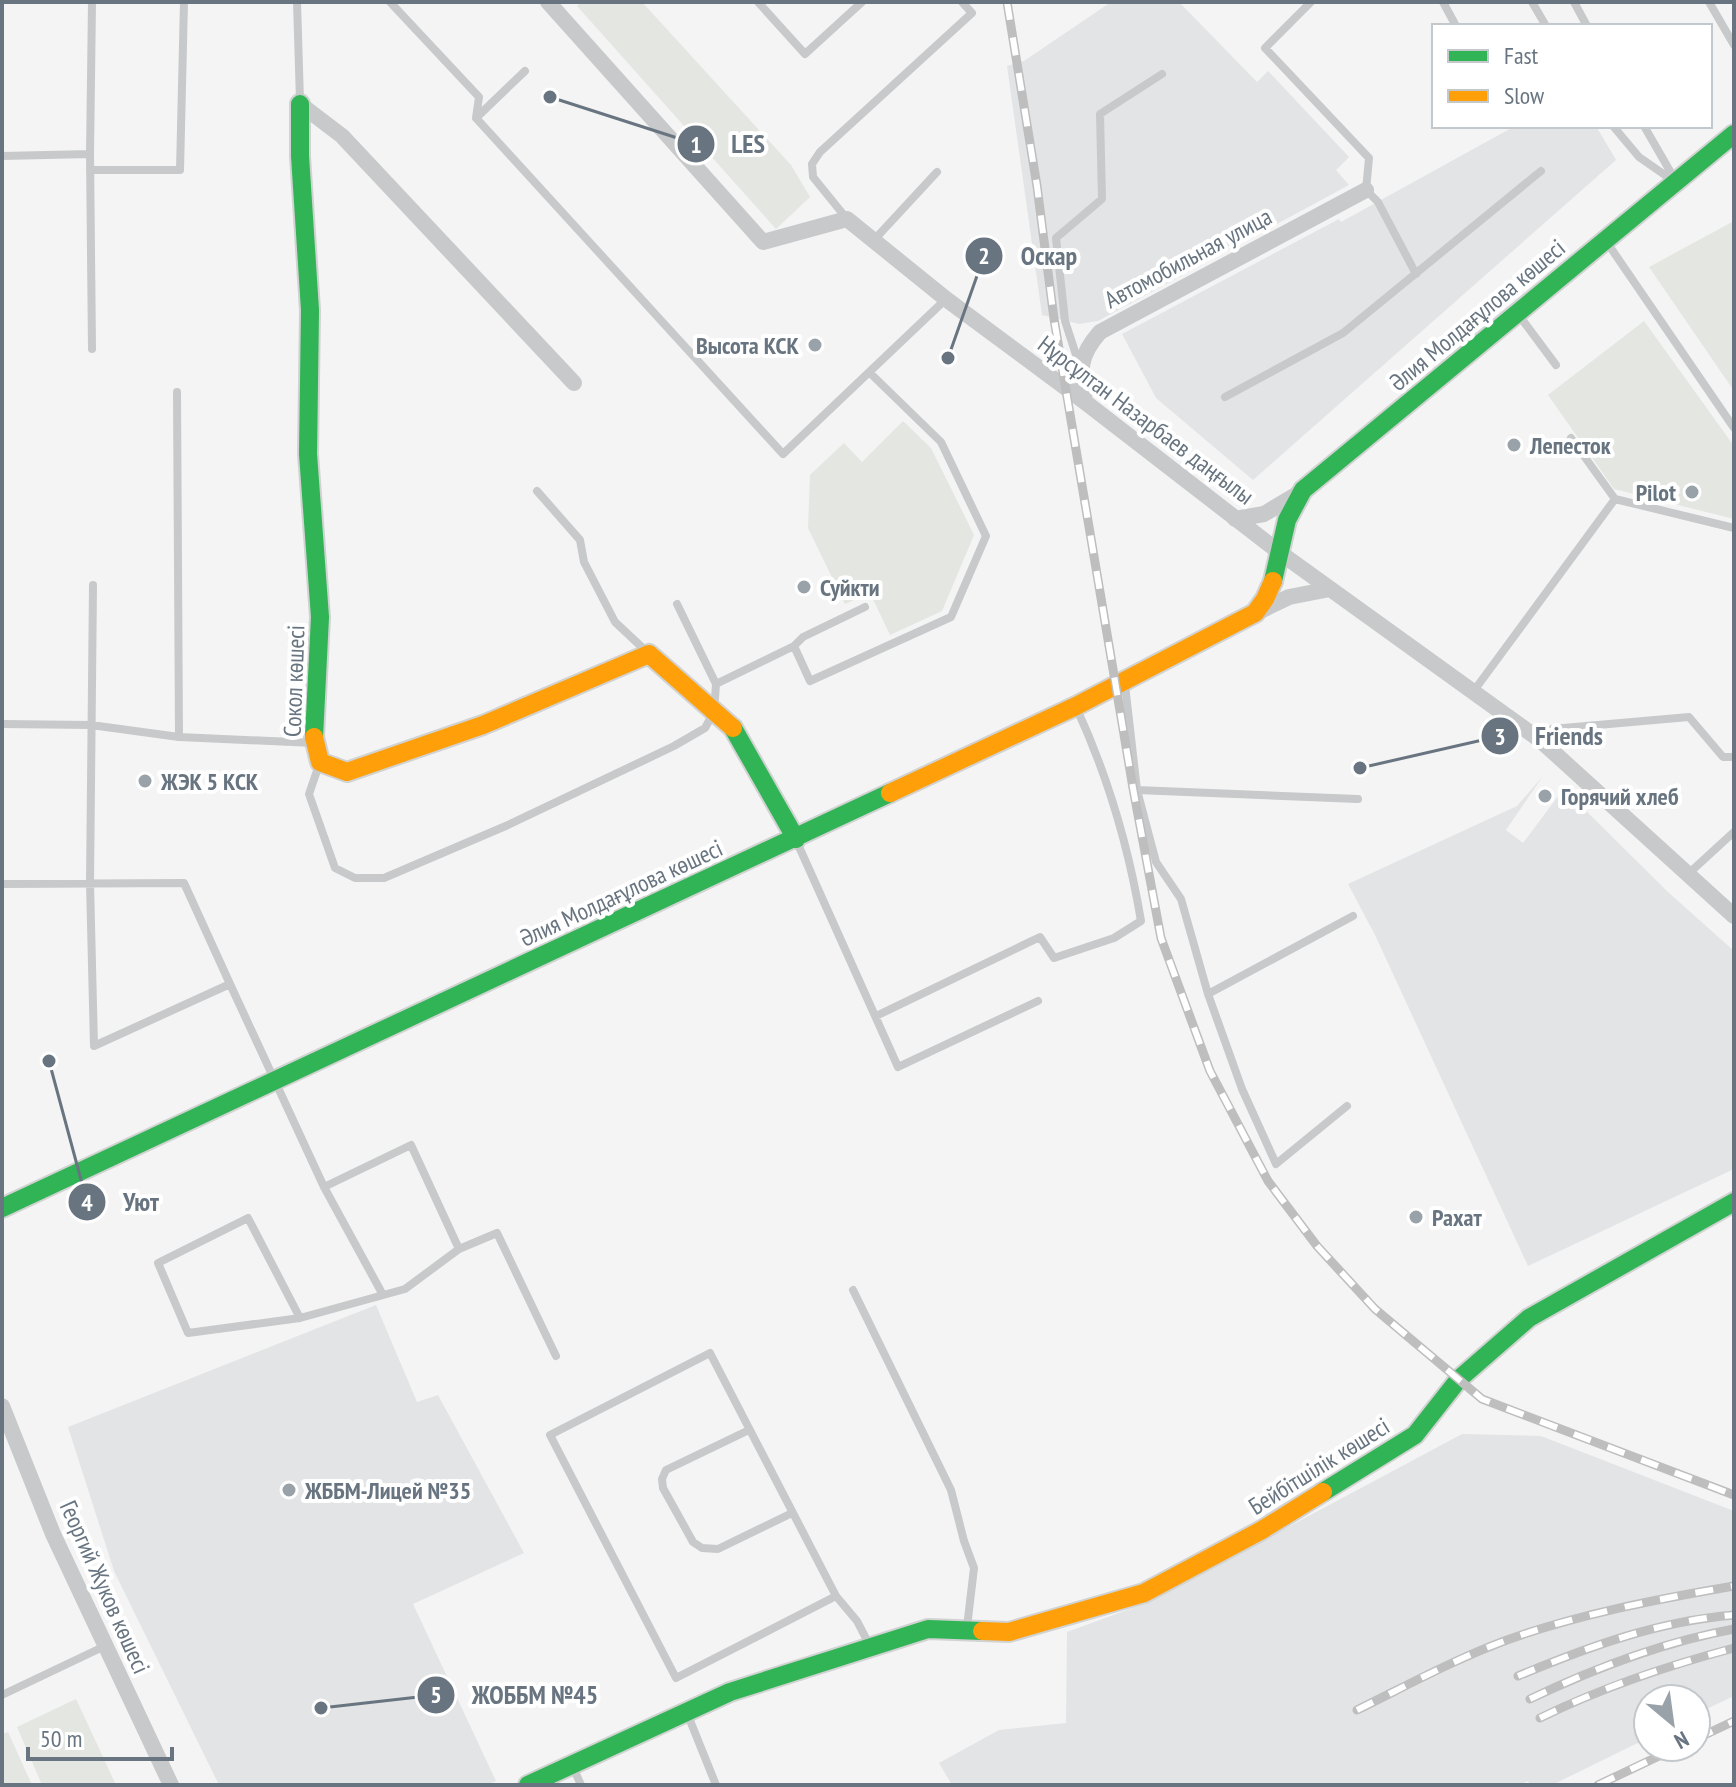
<svg xmlns="http://www.w3.org/2000/svg" width="1736" height="1787" font-family="'PT Sans Narrow',sans-serif">
	<rect width="100%" height="100%" fill="#f4f4f4"/>
	<path fill="#e3e4e5" d="M1111,2H1179L1257,82L1268,71L1349,157L1336,170L1349,185L1098,321L1079,324L1042,315L1007,66L1024,61Z
		M1515,126H1596L1616,160L1253,480L1156,398L1122,334L1339,219L1341,222Z
		M1543,776L1506,830L1523,843L1562,791L1569,794L1668,892L1734,951V1169L1528,1266L1375,935L1348,884L1517,806Z
		M376,1305L417,1402L438,1395L524,1553L413,1604L496,1781L487,1785H219L114,1571L68,1427Z
		M1462,1434L1541,1436L1734,1511V1696L1696,1714V1699H1648V1738L1552,1785H1530L1528,1781L1519,1785H952L939,1763L999,1730L1066,1723L1067,1632L1146,1603Z"/>
	<path fill="#e3e6e1" d="M581,2H642L791,165L810,197L776,229L577,6Z
		M1734,221V391L1649,267Z
		M1644,321L1734,446V519L1614,489L1548,395Z
		M903,421L931,448L974,535L942,611L890,635L870,593L845,604L808,528L810,475L844,443L862,462Z
		M76,1699L116,1785H42L17,1727Z
		M8,1732L32,1785H2V1734Z"/>
	<g fill="none" stroke-linecap="round" stroke-linejoin="round">
		<defs>
			<path id="fast" d="M300,104V156L310,310L308,454L320,617L314,737
				M1273,581L1287,520L1303,490L1734,134
				M733,728L796,839
				M2,1208L890,793
				M1323,1492L1415,1435L1459,1379L1529,1318L1734,1202
				M528,1785L730,1692L928,1629L982,1631"/>
			<path id="slow" d="M314,737L320,762L347,772L483,725L649,654L733,728
				M890,793L1076,706L1255,613L1265,599L1273,581
				M982,1631L1009,1632L1144,1593L1262,1530L1323,1492"/>
		</defs>
		<use href="#fast" stroke="#d1d2d2" stroke-width="22"/>
		<use href="#slow" stroke="#d1d2d2" stroke-width="22"/>
		<path stroke="#c7c9ca" stroke-width="8" d="M92,2L90,154L92,349
			M297,2L300,101
			M390,2L479,97L476,118
			M758,2L805,54L862,2
			M1311,2L1265,48L1369,158L1366,190L1378,202L1416,274
			M1443,2L1456,26
			M1532,2L1546,26
			M1574,2L1587,26
			M1709,2L1734,45
			M525,71L476,118L783,454L946,299
			M1613,126L1639,157L1675,182
			M1644,126L1674,178
			M2,156L90,154
			M90,170H180L184,2
			M847,219L813,177L812,164L820,152L972,13L962,2
			M874,240L937,172
			M1606,241L1734,428
			M1518,314L1556,365
			M1079,364L1065,321L1056,238L1102,199L1100,114L1162,74
			M177,392L179,737
			M1225,397L1343,333L1541,171
			M1571,438L1615,499
			M537,491L580,540L584,562L615,622L646,651
			M93,585L90,883L94,1046L230,984L324,1187L411,1145L459,1249L405,1289L300,1318L188,1333L158,1263L248,1218L300,1318
			M677,604L716,684
			M794,646L803,637L865,607
			M1125,685L1137,790L1156,862L1181,899L1208,994L1242,1089L1276,1164L1347,1106
			M1473,692L1615,499L1734,528
			M2,724L91,725L179,737L314,743
			M1541,740L1552,729L1689,717L1723,757H1734
			M320,762L309,794L335,868L355,878H384L508,825L674,746L705,728L714,712L716,684L794,646L810,681L951,617L986,536L941,442L869,372
			M1137,790L1358,799
			M796,840L898,1067L1038,1001
			M1687,875L1734,832
			M2,884L184,883L230,984
			M1208,994L1353,916
			M876,1016L1040,937L1054,958L1114,938L1141,921C1129,849 1107,774 1076,707
			M324,1187L383,1295
			M459,1249L497,1233L556,1356
			M853,1290L951,1490L964,1541L974,1568L967,1627
			M749,1430L666,1470L662,1479L663,1488L693,1542L702,1548L718,1549L792,1513
			M836,1596L676,1678L550,1435L710,1353L836,1596L857,1621L870,1646
			M2,1695L105,1646
			M687,1713L716,1785
			M572,1765L581,1785"/>
		<path stroke="#c7c9ca" stroke-width="16" d="M548,2L763,242L847,219L946,299L1085,402L1279,552L1540,740L1734,916
			M300,104L342,136L574,383
			M1085,402C1080,369 1078,357 1100,332L1366,190
			M1235,519L1264,514L1299,493
			M1256,613L1289,597L1330,589
			M2,1406L53,1534L171,1785"/>
		<use href="#fast" stroke="#30b455" stroke-width="18"/>
		<use href="#slow" stroke="#ff9f0a" stroke-width="18"/>
		<defs>
			<path id="rail" d="M1007,2L1037,186L1054,319L1133,788L1161,938L1210,1071L1268,1181L1317,1246L1375,1309L1482,1399L1734,1495
				M1518,1676C1588,1647 1658,1621 1734,1615
				M1530,1699C1595,1668 1663,1642 1734,1629
				M1357,1710C1406,1686 1455,1659 1507,1640C1579,1614 1658,1599 1734,1586
				M1540,1718C1603,1687 1666,1666 1734,1648
				M1696,1739L1734,1721
				M1598,1785L1678,1747"/>
		</defs>
		<use href="#rail" stroke="#bebebf" stroke-width="9"/>
		<use href="#rail" stroke="#fff" stroke-width="6" stroke-dasharray="18" stroke-linecap="butt"/>
	</g>
	<g fill="#99a1a9" stroke="#fff" stroke-width="3">
		<circle cx="815" cy="345" r="8"/>
		<circle cx="1514" cy="445" r="8"/>
		<circle cx="1692" cy="492" r="8"/>
		<circle cx="804" cy="587" r="8"/>
		<circle cx="145" cy="781" r="8"/>
		<circle cx="1545" cy="796" r="8"/>
		<circle cx="1416" cy="1217" r="8"/>
		<circle cx="289" cy="1490" r="8"/>
	</g>
	<g text-anchor="middle" dominant-baseline="central" stroke-width="8" stroke-linejoin="round" paint-order="stroke">
		<g font-size="24" fill="#687580" stroke="#fff">
			<text transform="translate(1188 258) rotate(-28)">Автомобильная улица</text>
			<text transform="translate(1477 315) rotate(-40)">Әлия Молдағұлова көшесі</text>
			<text transform="translate(1146 420) rotate(37)">Нұрсұлтан Назарбаев даңғылы</text>
			<text transform="translate(294 681) rotate(-88)">Сокол көшесі</text>
			<text transform="translate(621 893) rotate(-25)">Әлия Молдағұлова көшесі</text>
			<text transform="translate(1319 1466) rotate(-32)">Бейбітшілік көшесі</text>
			<text transform="translate(105 1587) rotate(66)">Георгий Жуков көшесі</text>
		</g>
		<g font-size="24" font-weight="bold" fill="#687580" stroke="#fff" text-anchor="start">
			<text x="799" y="345" text-anchor="end">Высота КСК</text>
			<text x="1530" y="445">Лепесток</text>
			<text x="1676" y="492" text-anchor="end">Pilot</text>
			<text x="820" y="587">Суйкти</text>
			<text x="161" y="781">ЖЭК 5 КСК</text>
			<text x="1561" y="796">Горячий хлеб</text>
			<text x="1432" y="1217">Рахат</text>
			<text x="305" y="1490">ЖББМ-Лицей №35</text>
		</g>
	</g>
	<path fill="none" stroke="#687580" stroke-width="3" d="M550 97L696 144M948 358L984 256M1360 768L1500 736M49 1061L87 1202M321 1708L436 1695"/>
	<g fill="#687580" stroke="#fff" stroke-width="3">
		<circle cx="550" cy="97" r="8"/>
		<circle cx="948" cy="358" r="8"/>
		<circle cx="1360" cy="768" r="8"/>
		<circle cx="49" cy="1061" r="8"/>
		<circle cx="321" cy="1708" r="8"/>
		<circle cx="696" cy="144" r="20"/>
		<circle cx="984" cy="256" r="20"/>
		<circle cx="1500" cy="736" r="20"/>
		<circle cx="87" cy="1202" r="20"/>
		<circle cx="436" cy="1695" r="20"/>
	</g>
	<g font-size="24" text-anchor="middle" font-weight="bold" fill="#fff">
		<text x="696" y="153">1</text>
		<text x="984" y="264">2</text>
		<text x="1500" y="745">3</text>
		<text x="87" y="1211">4</text>
		<text x="436" y="1703">5</text>
	</g>
	<g font-size="26" text-anchor="middle" font-weight="bold" fill="#687580" stroke="#fff" stroke-width="8" stroke-linejoin="round" paint-order="stroke">
		<text x="748" y="153">LES</text>
		<text x="1049" y="265">Оскар</text>
		<text x="1569" y="745">Friends</text>
		<text x="141" y="1211">Уют</text>
		<text x="535" y="1704">ЖОББМ №45</text>
	</g>
	<rect width="1736" height="1787" fill="none" stroke="#687580" stroke-width="8"/>
	<rect x="1432" y="24" width="280" height="104" fill="#ffffff" stroke="#c3c8cc" stroke-width="2"/>
	<rect x="1448" y="50" width="40" height="12" fill="#30b455" stroke="#c3c8cc" stroke-width="2"/>
	<text x="1504" y="64" font-size="24" fill="#687580">Fast</text>
	<rect x="1448" y="90" width="40" height="12" fill="#ff9f0a" stroke="#c3c8cc" stroke-width="2"/>
	<text x="1504" y="104" font-size="24" fill="#687580">Slow</text>
	<g transform="translate(1672 1723) rotate(151)"><circle r="38" fill="#ffffff" stroke="#c3c8cc" stroke-width="2"/>
	<path d="M0-6L14 30L0 20L-14 30Z" fill="#99a1a9"/>
	<text y="-12" font-size="22" font-weight="bold" text-anchor="middle" fill="#687580">N</text>
	</g>
	<path d="M28 1747v12h144v-12" fill="none" stroke="#687580" stroke-width="4"/>
	<text x="40" y="1747" font-size="24" fill="#687580" stroke="#ffffff" stroke-width="6" paint-order="stroke">50 m</text>
</svg>
